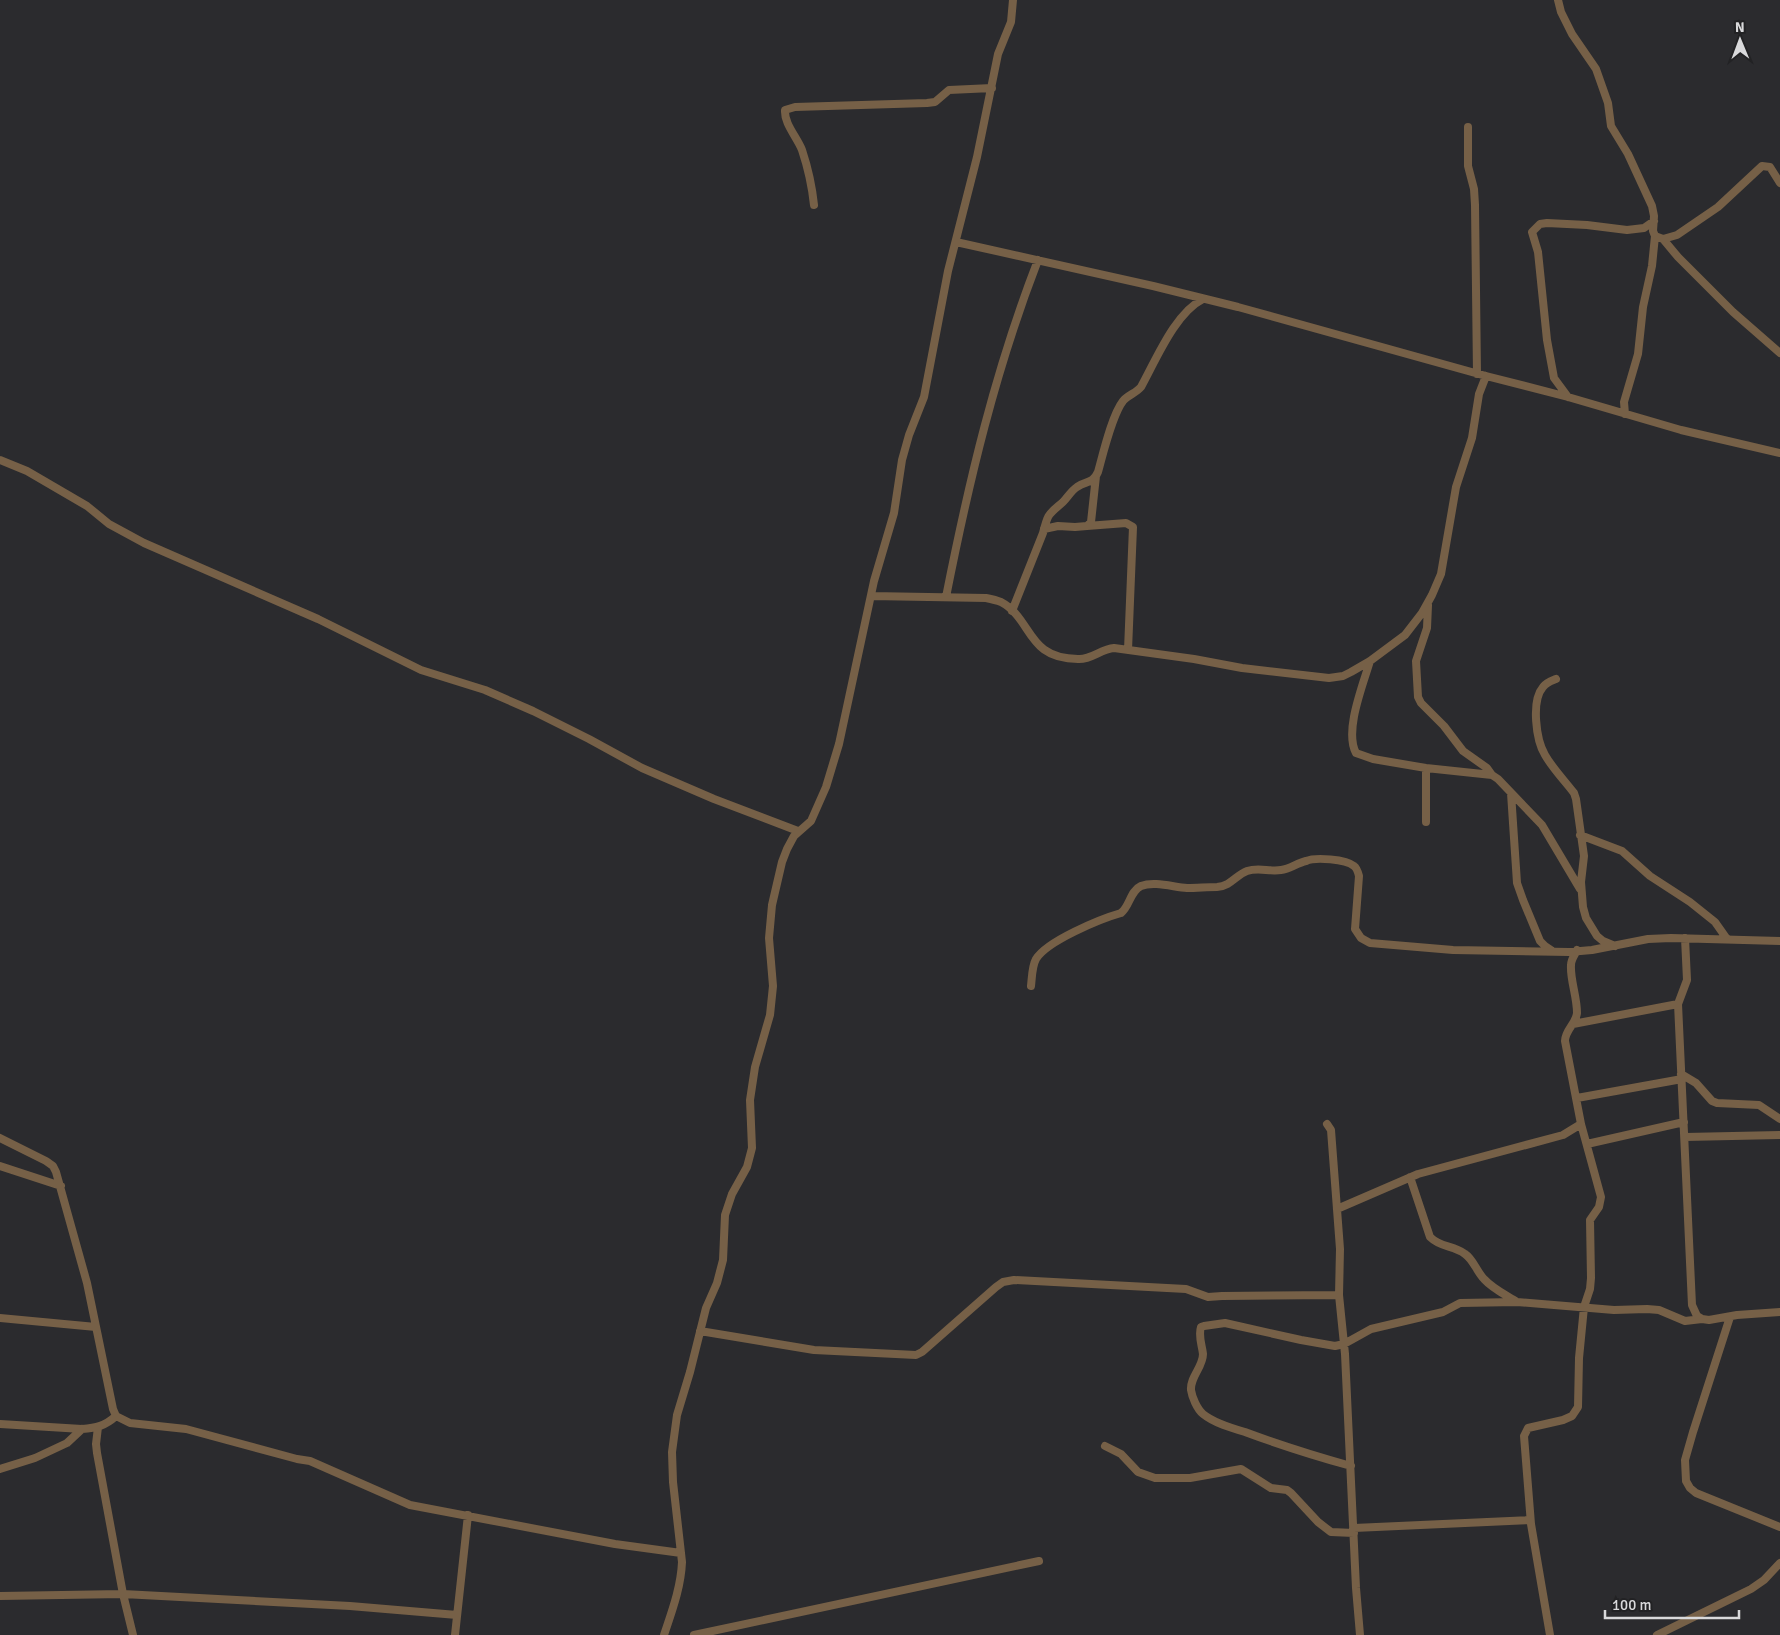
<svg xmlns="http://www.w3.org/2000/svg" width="1780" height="1635" font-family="Signika,sans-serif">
	<rect width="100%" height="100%" fill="#2b2b2e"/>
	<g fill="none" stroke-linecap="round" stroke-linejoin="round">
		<path stroke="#766047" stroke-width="8" d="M1558,0L1561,12L1572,34L1596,69L1608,103L1611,126L1628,154L1652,206L1654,216L1653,231L1655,236L1663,239L1678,257L1733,312L1780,353
			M1468,127V166L1474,189L1475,205L1477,374
			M814,205C812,186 808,168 802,150C797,137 784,124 785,110L795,107L927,103L935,102L949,90L992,88
			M1663,239L1677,235L1718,207L1762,166L1770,167L1780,183
			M956,242L1153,286L1238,307L1486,376L1568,397L1681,430L1780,453
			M1568,397L1554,378L1547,340L1538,252L1532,232L1540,224L1547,223L1587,225L1627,230L1644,228L1654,221
			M1625,414L1624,402L1638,354L1643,307L1652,266L1655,236
			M0,460L27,471L87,506L109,524L144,543L318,619L421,670L485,690L533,711L589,739L642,768L714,799L798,831
			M1087,526L1126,523L1133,527L1128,650
			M1044,529L1058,526L1075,527L1087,526L1091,522L1096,476
			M871,596L986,598C991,599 996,600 1001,602C1033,619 1026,659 1078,659C1091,660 1101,649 1114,648L1194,659L1242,668L1329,678L1343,676L1351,672L1370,661L1405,635L1422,613L1432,595L1441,574L1456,487L1472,438L1479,394L1486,376
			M946,597C969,481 995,371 1038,260
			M1428,605L1427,628L1416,661L1418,697L1421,703L1444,726L1463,751L1487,768L1492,775
			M1012,611L1043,533C1048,513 1048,515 1063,502C1068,497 1071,491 1077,487C1086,480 1092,485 1098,472C1103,454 1112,415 1123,401C1128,395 1136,393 1141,387C1156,360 1175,313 1203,299
			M1370,661C1363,685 1344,731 1356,753L1373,759L1426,768L1492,775L1498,779L1542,825L1580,889
			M1556,679C1551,681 1547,682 1543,687C1531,701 1536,740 1545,755C1553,769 1565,781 1574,793L1576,799L1584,856L1581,882L1583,907L1586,918L1597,936L1603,941L1615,946
			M1426,768V822
			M1511,793L1517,883L1523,900L1540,941L1545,946L1551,950
			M1580,835L1622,851L1650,876L1690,902L1715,922L1727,939
			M1685,938L1687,980L1678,1004L1692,1305L1697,1316L1702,1319L1709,1320L1737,1315L1780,1312
			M1031,986C1032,977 1032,966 1036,959C1047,941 1100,919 1121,913C1130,906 1130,891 1141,886C1154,881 1173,887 1187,888C1197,888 1207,887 1217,887C1231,886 1236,875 1247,871C1259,867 1269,872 1281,870C1290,869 1297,863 1306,861C1315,857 1346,859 1354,866C1357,868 1358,872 1359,876L1355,929L1361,938L1370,943L1453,950L1569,952L1592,950L1648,939L1671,938L1780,941
			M1573,1024L1678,1004
			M1681,1074L1696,1083L1712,1101L1717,1103L1759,1105L1780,1119
			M1577,1098L1682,1079
			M1327,1124L1331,1130L1340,1249L1339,1295L1345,1354L1356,1588L1360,1635
			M1685,1137L1780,1135
			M0,1138L46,1161L53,1166L56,1172L87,1283L113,1409L116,1416L130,1423L186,1429L297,1459L310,1461L410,1505L615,1544L681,1553
			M1587,1144L1684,1122
			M0,1166L61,1186
			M1410,1177L1430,1237C1441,1248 1453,1245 1465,1254C1473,1259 1477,1272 1484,1279C1493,1289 1506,1295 1517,1302
			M1337,1209L1418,1174L1563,1135L1581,1124
			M1730,1317L1693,1432L1685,1460L1686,1481L1690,1488L1696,1493L1780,1527
			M0,1318L96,1327
			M700,1331L814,1350L916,1355L922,1352L996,1287L1003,1282L1014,1280L1186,1289L1208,1297L1222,1296L1339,1295
			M0,1424L82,1429C96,1428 105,1426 116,1416
			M98,1427L96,1444L97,1453L123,1594L133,1635
			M1105,1446L1121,1454L1138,1472L1155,1478H1190L1241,1469L1271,1488L1287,1490L1291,1493L1318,1522L1331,1532L1354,1533
			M1351,1466C1315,1456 1280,1445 1245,1432C1231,1428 1214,1423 1203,1414C1197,1409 1192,1397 1191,1390C1190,1377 1203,1367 1203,1354C1202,1345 1198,1336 1201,1327L1204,1326L1225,1323L1301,1340L1335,1346L1344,1344L1371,1329L1443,1312L1460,1303L1517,1302L1614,1310L1647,1309L1659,1310L1685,1321L1702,1319
			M0,1469L35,1458L67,1443L82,1429
			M1354,1528L1530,1520
			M0,1596L123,1594L350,1606L457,1615
			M455,1635L468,1515
			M664,1635C672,1611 681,1587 682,1562L673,1482L672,1452L677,1415L690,1372L706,1308L717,1283L723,1260L725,1215L732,1194L747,1167L752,1148L750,1100L755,1067L770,1015L773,986L769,938L772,905L782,862L787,849L794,836L811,821L826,787L839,744L874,581L894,513L902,460L909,435L924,397L948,271L977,157L998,54L1011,22L1013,0
			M694,1635L1039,1561
			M1550,1635L1531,1524L1524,1436L1528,1428L1563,1420L1572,1416L1578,1407L1579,1358L1584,1307L1590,1289L1591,1278L1590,1220L1599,1207L1601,1197L1581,1124L1565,1041C1565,1030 1576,1024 1577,1013C1577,996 1570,980 1571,965C1571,959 1575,955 1577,950
			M1657,1635L1751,1589L1764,1580L1780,1563"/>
	</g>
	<g transform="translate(1740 40) rotate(359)" stroke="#222224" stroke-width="4" paint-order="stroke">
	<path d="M0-4L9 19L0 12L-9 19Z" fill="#d9d9db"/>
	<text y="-8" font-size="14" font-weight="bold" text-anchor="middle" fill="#d9d9db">N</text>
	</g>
	<path d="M1605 1610v8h134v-8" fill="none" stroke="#d9d9db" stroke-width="2.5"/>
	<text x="1612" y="1610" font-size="15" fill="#d9d9db" stroke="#222224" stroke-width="4" paint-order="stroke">100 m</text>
</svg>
